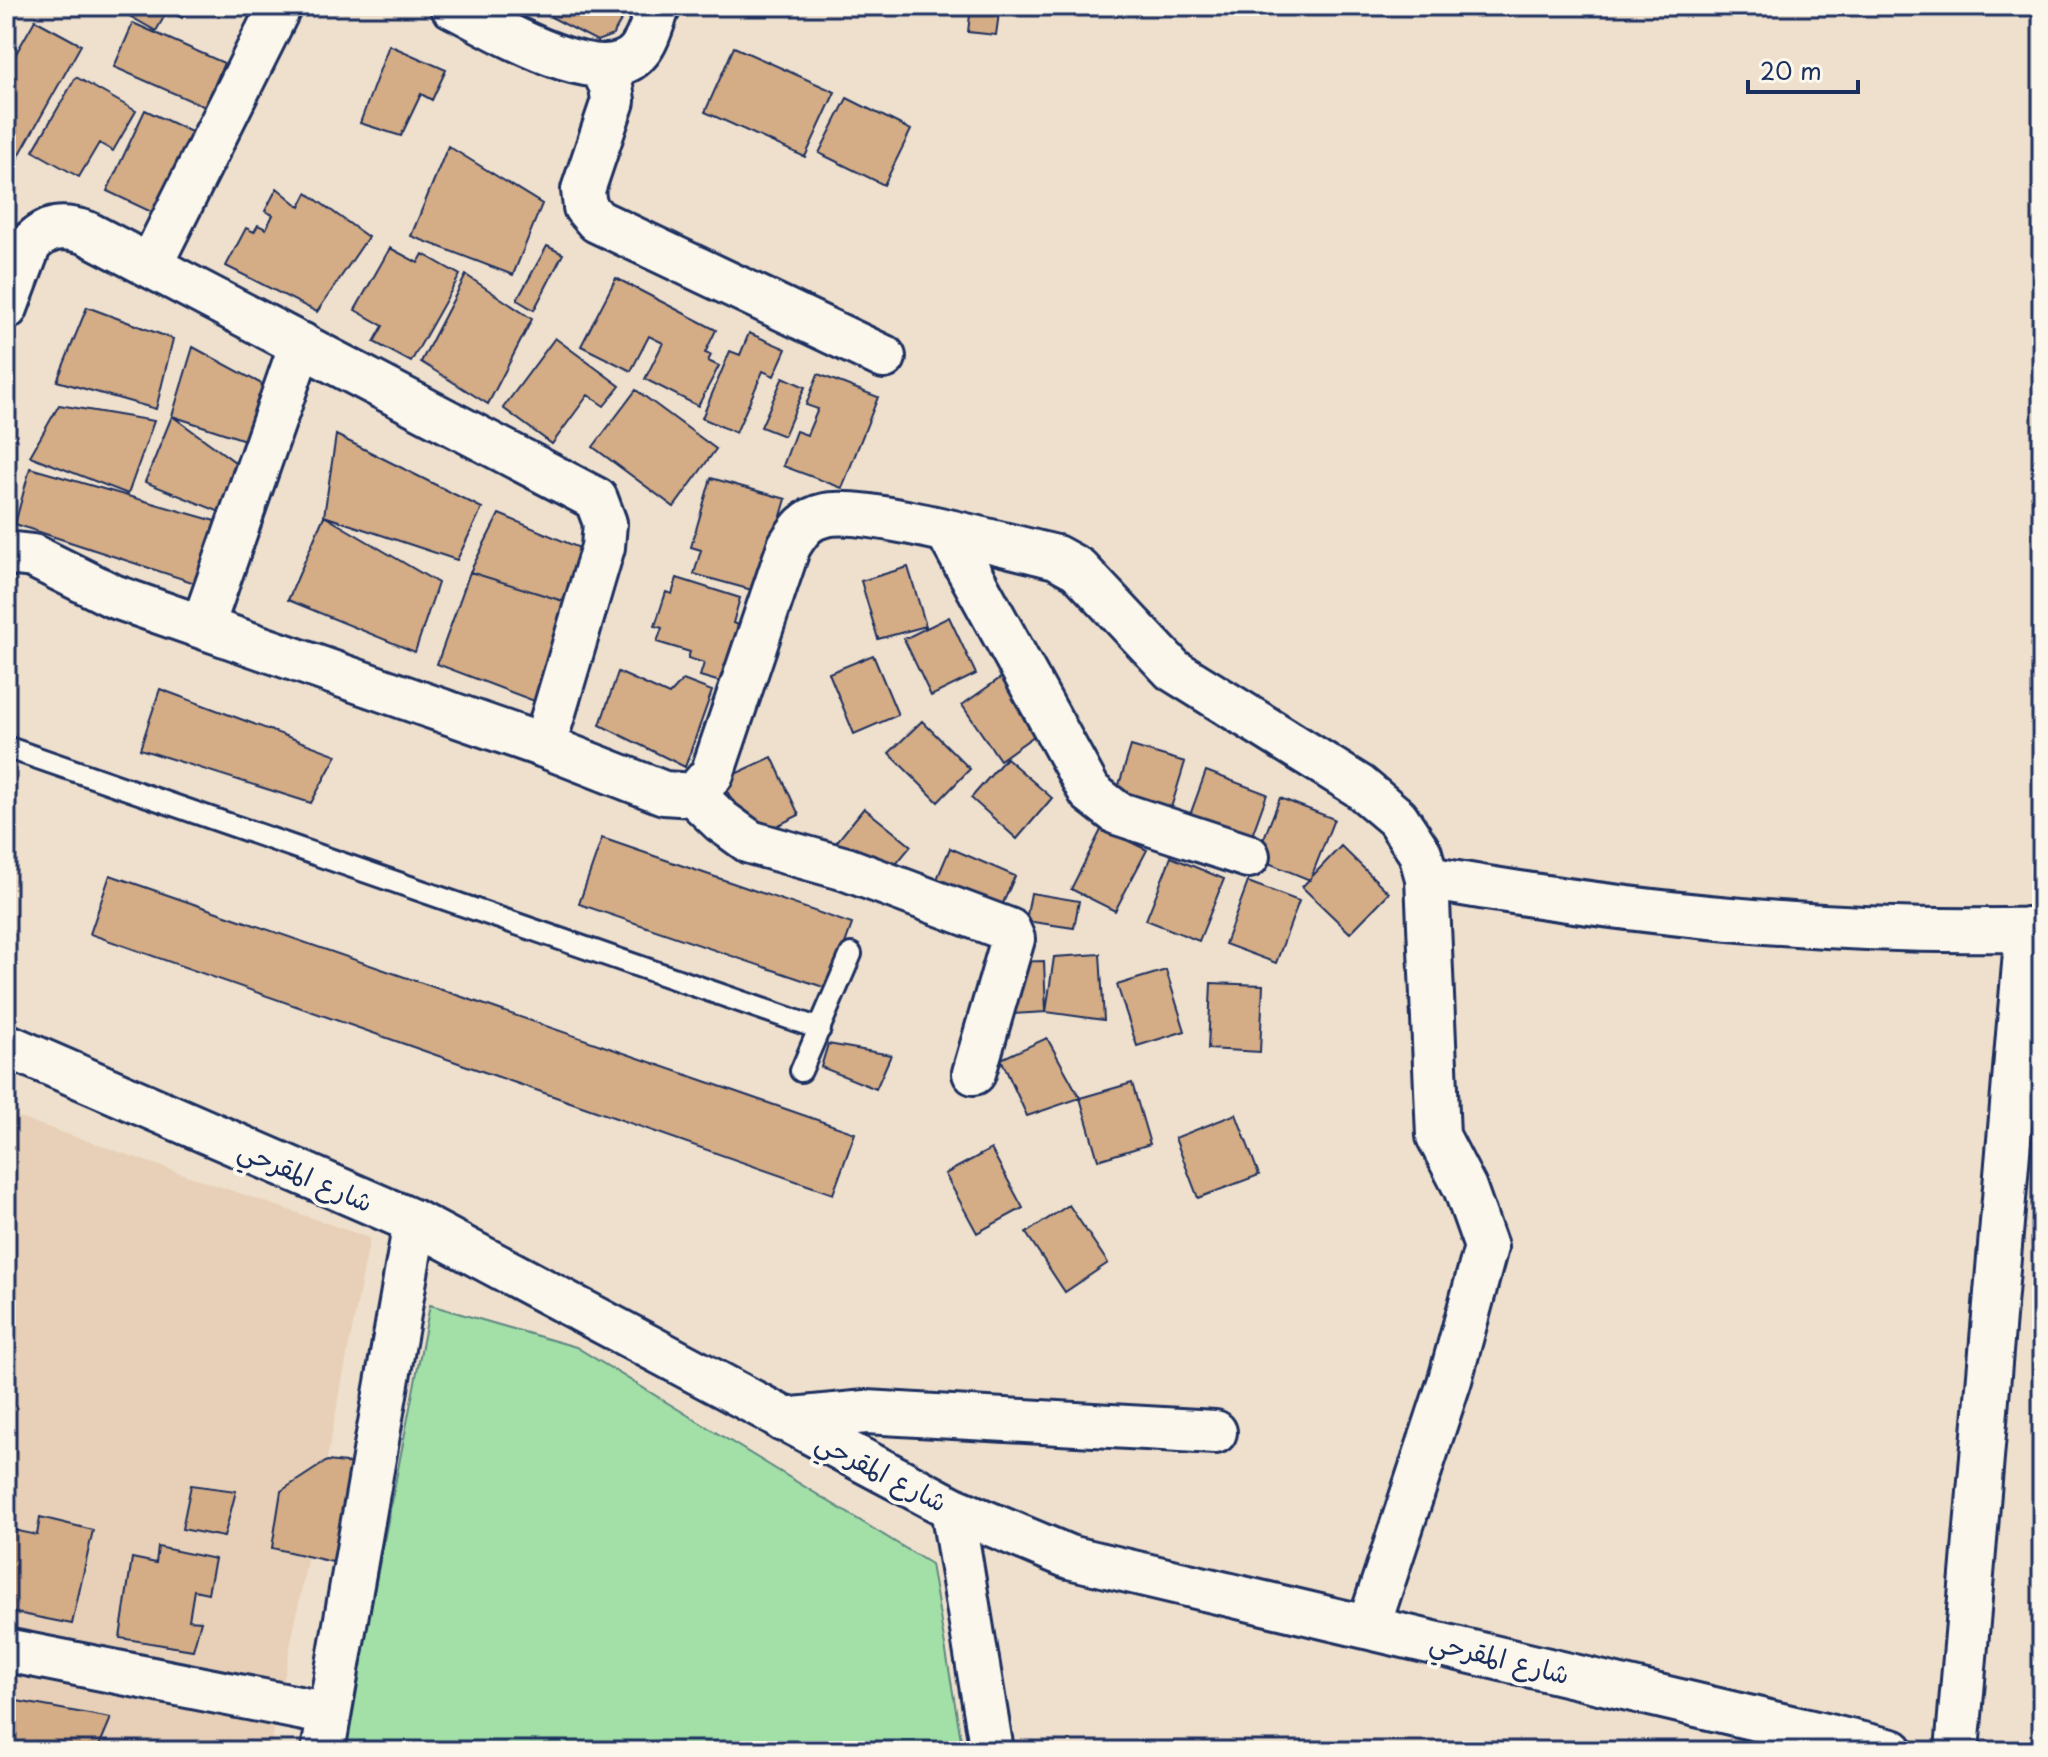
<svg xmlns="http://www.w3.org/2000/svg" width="2048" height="1757" font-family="'Playpen Sans','Playpen Sans Arabic',sans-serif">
	<rect width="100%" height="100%" fill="#efe0cd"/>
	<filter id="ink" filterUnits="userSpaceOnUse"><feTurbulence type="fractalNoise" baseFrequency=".0125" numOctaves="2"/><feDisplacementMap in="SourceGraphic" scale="16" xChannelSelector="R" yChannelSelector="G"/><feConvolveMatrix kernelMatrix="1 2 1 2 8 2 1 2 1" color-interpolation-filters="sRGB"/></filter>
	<g filter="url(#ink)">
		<path fill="#e7d0b7" d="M6,1113L370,1238L270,1751H6Z"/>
		<path fill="#a2e0a7" stroke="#5e8882" stroke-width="2" d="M430,1305L576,1347L931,1564L963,1751H343Z"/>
		<path fill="#d4ac85" stroke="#1b2f5e" stroke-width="2" d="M133,6H161L168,10L156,31L128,15Z
			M158,6H190L182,18Z
			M530,6H629L613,35L597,41Z
			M971,6H1000L996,35L968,32Z
			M35,20L81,45L6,179V71Z
			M133,23L224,63L205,107L114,67Z
			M389,45L446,70L432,100L421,94L401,136L360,123Z
			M734,47L835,92L805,157L705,112Z
			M76,77L136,111L113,151L99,143L79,177L33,151Z
			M847,98L911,130L884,185L819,153Z
			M145,110L202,137L164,218L107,191Z
			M448,146L542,204L513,275L411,236Z
			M277,188L300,207L307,193L368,237L317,312L226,266L246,228L254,232L258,225L266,229L273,215L265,211Z
			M547,246L563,254L534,310L517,300Z
			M390,248L418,263L423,254L460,275L411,362L374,342L383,326L355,310Z
			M466,275L532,319L488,404L421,362Z
			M616,278L716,330L705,353L711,355L708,361L719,366L698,406L645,379L663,343L649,336L631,371L581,346Z
			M87,307L173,339L156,409L57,381Z
			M749,333L786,349L774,376L763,371L736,433L702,418L730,351L740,355Z
			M555,338L620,386L604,406L588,395L552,444L503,408Z
			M193,347L271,389L248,441L172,416Z
			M818,374L878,397L842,488L783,466L796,431L807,435L818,409L806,405Z
			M783,377L805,387L784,436L761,427Z
			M636,390L716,449L674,507L593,447Z
			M59,405L154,421L128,494L30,456Z
			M172,416L235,462L220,512L145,482Z
			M336,435L482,508L457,560L324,516Z
			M30,468L215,521L201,585L15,524Z
			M711,478L786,499L759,592L694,574L701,550L691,547Z
			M499,514L582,549L566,602L470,572Z
			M324,516L438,583L415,652L288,600Z
			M908,567L926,626L878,639L861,581Z
			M470,572L566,602L537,702L437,664Z
			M677,578L740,598L733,623L742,626L724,683L700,676L704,663L688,658L690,652L657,642L662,628L655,626L666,592L672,594Z
			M949,617L976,674L931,696L904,639Z
			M873,655L898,715L854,734L829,673Z
			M618,672L669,695L683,680L712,691L685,767L600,725Z
			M1002,677L1041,731L1000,760L962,705Z
			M160,689L337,755L311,803L140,749Z
			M922,721L970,769L938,802L889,753Z
			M1131,746L1185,762L1167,821L1113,804Z
			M772,757L799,815L750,839L722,780Z
			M1006,758L1052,798L1017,839L971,798Z
			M1206,771L1267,794L1246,852L1185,829Z
			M1280,798L1334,819L1310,880L1256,858Z
			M864,808L911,846L882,881L835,844Z
			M1102,828L1147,850L1115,911L1071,889Z
			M602,838L852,924L829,989L579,904Z
			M1341,846L1389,893L1350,933L1302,887Z
			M950,848L1015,876L996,919L932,891Z
			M1171,857L1224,879L1199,941L1146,920Z
			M110,875L855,1133L833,1194L90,934Z
			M1248,882L1299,901L1276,963L1225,944Z
			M1031,893L1079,901L1074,928L1026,921Z
			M1100,954L1104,1020L1046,1012L1054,957Z
			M1044,961L1046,1012L1013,1014L1011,962Z
			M1166,970L1185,1031L1137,1046L1117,985Z
			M1211,983L1263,985L1260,1052L1208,1049Z
			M1047,1038L1080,1098L1027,1116L1001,1059Z
			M828,1044L891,1055L876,1089L821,1067Z
			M1132,1083L1150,1144L1098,1160L1080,1098Z
			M1236,1114L1259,1175L1198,1198L1175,1138Z
			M991,1149L1023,1208L977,1233L945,1174Z
			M1069,1205L1108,1263L1065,1292L1026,1233Z
			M327,1461L355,1464L337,1563L272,1548L281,1491Z
			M191,1485L236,1491L224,1537L182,1529Z
			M40,1517L93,1530L72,1624L6,1611V1573L13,1530L37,1535Z
			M158,1547L215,1559L208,1593L194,1590L189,1620L201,1621L193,1650L120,1638L132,1558L156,1563Z
			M6,1699L111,1718L97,1751H32L6,1746Z"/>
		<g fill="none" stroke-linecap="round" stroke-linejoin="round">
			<defs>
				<path id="service" d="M6,747L820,1029
					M801,1071L851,954"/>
				<path id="minor" d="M452,6C491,25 603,96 639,51C649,39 653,20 659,6
					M601,66L611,86L613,101L583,190L585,207L597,221L884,357
					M150,266L280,6
					M6,308L30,244C48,226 63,225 87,233L596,499L605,523L603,547L544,746
					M948,533L1090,792L1117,813L1248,856
					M6,553L33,556L113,596L544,746L664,793L694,795L712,774L789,546C799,530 806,519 825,515C866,506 1007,546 1056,557L1078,569L1173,670L1359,786L1397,818L1420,853L1427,878L1438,1136L1465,1188L1486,1247L1450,1380L1369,1625
					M203,625L301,344
					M694,795L721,821L750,842L846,869L1009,930L1013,939L974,1073
					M1427,878C1629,913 1836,936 2042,929
					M6,1045L415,1222L952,1508L1069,1557L1892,1751
					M783,1420L866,1412L1215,1432
					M952,1508L992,1751
					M6,1650L329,1714
					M323,1751L415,1222
					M1957,1751L2027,929"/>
			</defs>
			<use href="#service" stroke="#1b2f5e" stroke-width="26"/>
			<use href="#minor" stroke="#1b2f5e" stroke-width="48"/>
			<use href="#service" stroke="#fbf7ec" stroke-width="20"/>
			<use href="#minor" stroke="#fbf7ec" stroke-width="42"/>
		</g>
	</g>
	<g text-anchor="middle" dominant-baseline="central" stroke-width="8" stroke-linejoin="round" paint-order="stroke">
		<g font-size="26" fill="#1b2f5e" stroke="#fbf7ec">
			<text transform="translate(306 1175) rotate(23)">شارع المقرحي</text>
			<text transform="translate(882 1471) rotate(27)">شارع المقرحي</text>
			<text transform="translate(1500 1657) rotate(14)">شارع المقرحي</text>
		</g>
	</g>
	<rect width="2048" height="1757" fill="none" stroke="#fbf7ec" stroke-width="32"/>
	<rect x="16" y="16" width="2016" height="1725" fill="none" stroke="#1b2f5e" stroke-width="3" filter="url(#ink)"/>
	<path d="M1748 80v12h110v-12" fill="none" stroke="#1b2f5e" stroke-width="4"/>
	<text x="1760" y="80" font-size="24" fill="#1b2f5e" stroke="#fbf7ec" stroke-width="6" paint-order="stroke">20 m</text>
</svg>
